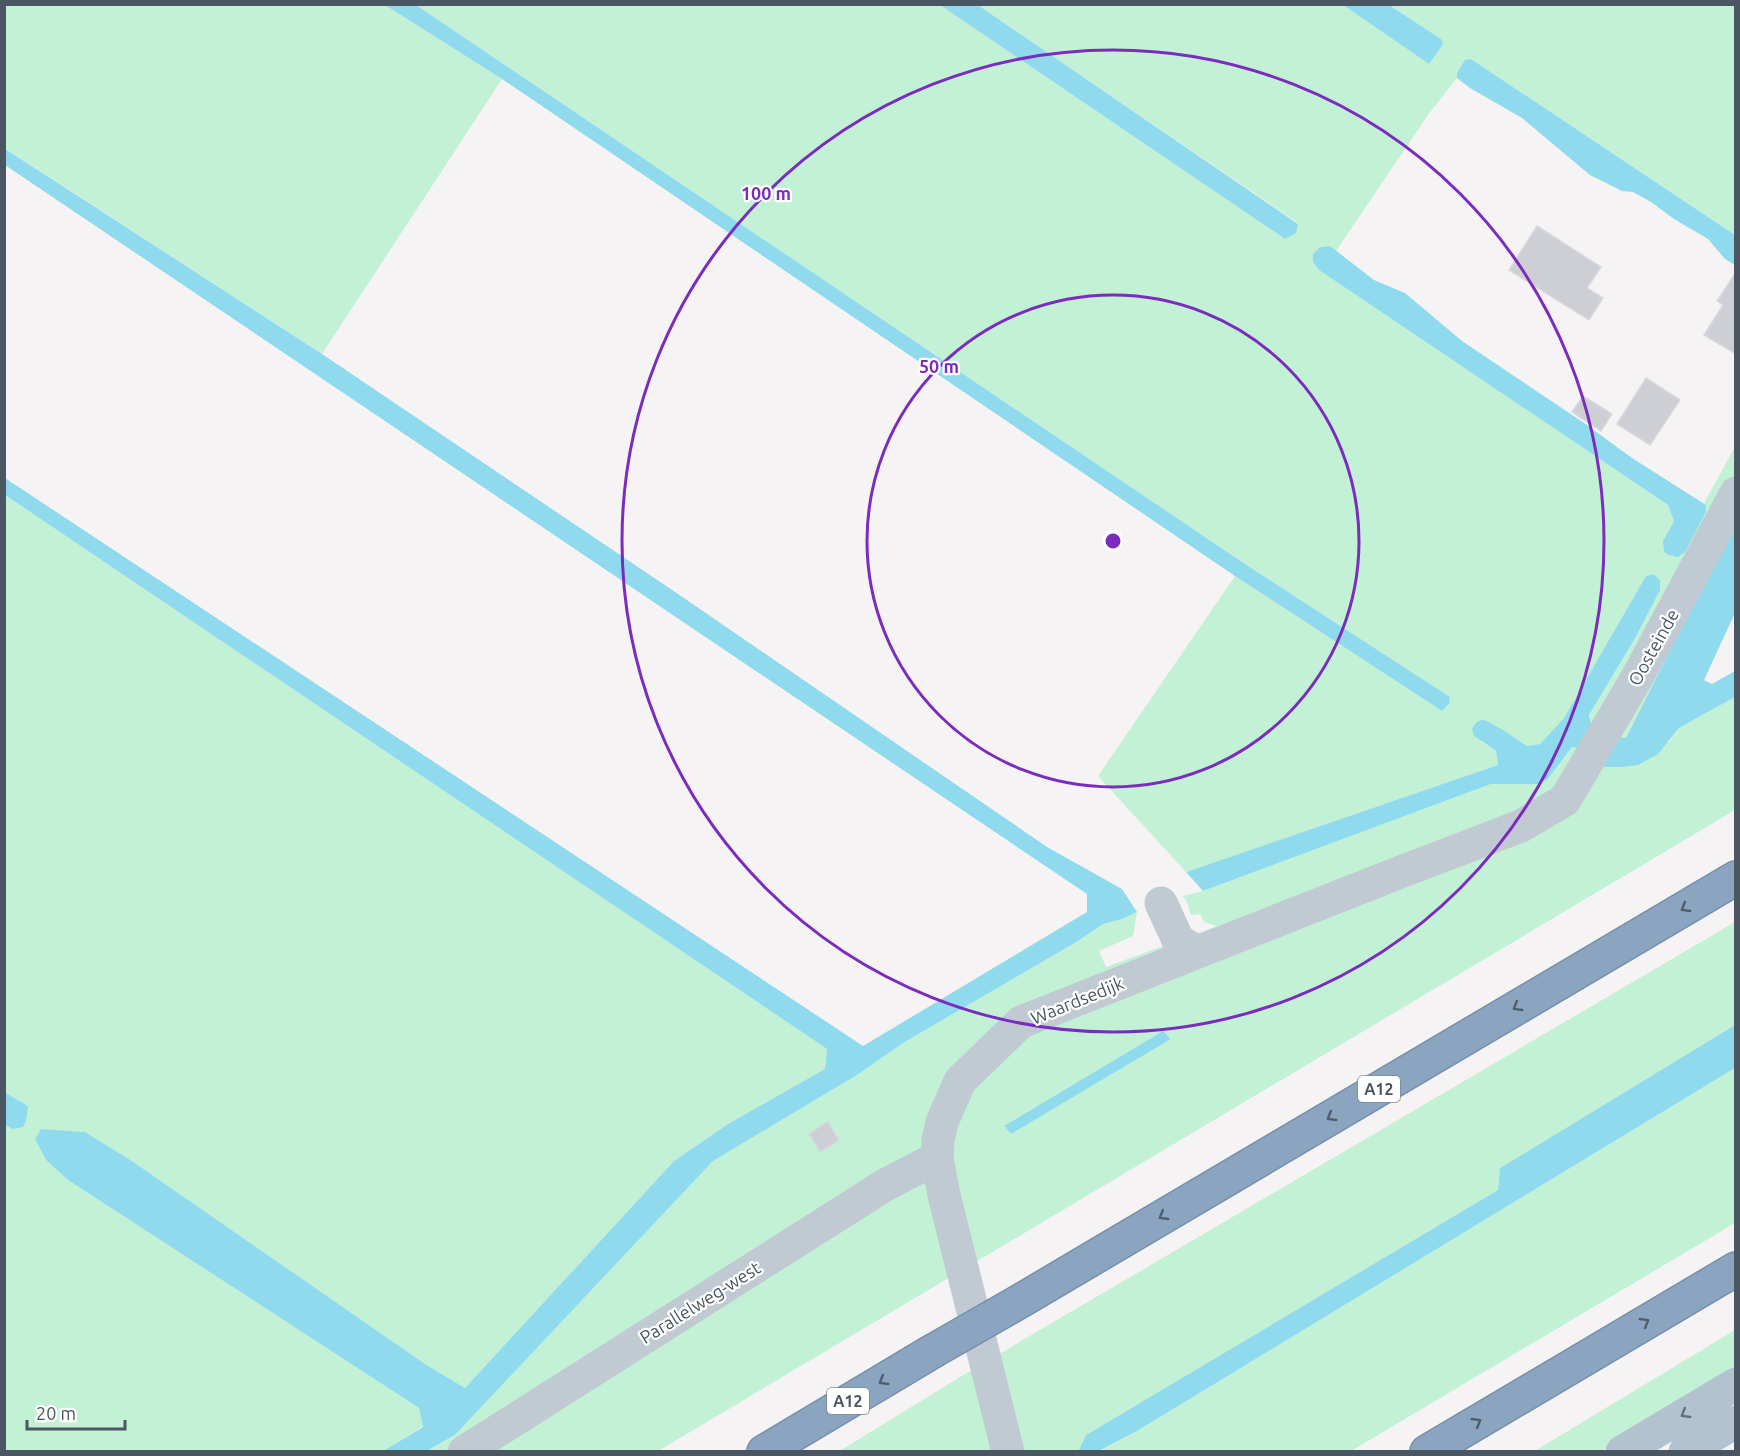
<svg xmlns="http://www.w3.org/2000/svg" width="1740" height="1456" font-family="Ubuntu,sans-serif">
	<rect width="100%" height="100%" fill="#f5f3f3"/>
	<path fill="#c3f1d5" fill-rule="evenodd" d="M4,5H385L502,79L322,354L5,148Z
		M416,5H940L1285,239L1298,223L978,5H1343L1429,64L1441,39L1389,5H1735V235L1471,59L1457,73V78L1430,112L1336,251L1330,246L1320,247L1313,254V262L1319,270L1668,505L1674,521L1663,541L1706,505L1704,503L1735,447V521L1626,738H1616L1591,724L1589,715L1634,640L1653,574L1646,577L1564,718L1540,744L1527,746L1490,723L1481,742L1496,751L1498,765L1186,872L1098,776L1235,576L1442,711L1449,704L1450,697L1245,564Z
		M5,495L827,1049L825,1069L728,1124L674,1161L465,1388L425,1364L132,1161L85,1132L41,1130L35,1139L46,1160L68,1180L419,1408L423,1426L383,1451H5L4,1125L12,1129L28,1106L4,1092Z
		M1735,697V810L658,1451L427,1452L455,1435L713,1161L857,1075L903,1043L1078,941L1103,924L1122,919L1137,912L1133,936L1099,951L1106,967L1217,926L1204,922L1200,914L1191,915L1186,900L1182,896L1203,891L1491,784H1539L1547,780L1572,747L1669,742L1679,728ZM1163,1031L1171,1039L1011,1134L1004,1126Z
		M1735,922V1025L1500,1168L1498,1190L1086,1435L1080,1449L1089,1451L838,1452L965,1374Z
		M1735,1068V1223L1351,1451L1099,1452L1137,1431Z
		M1735,1330V1372L1601,1451L1533,1452Z"/>
	<path fill="#90daee" d="M385,5H416L1245,564L1450,697L1449,704L1442,711L1235,576L502,79Z
		M940,5H978L1298,224L1296,233L1285,239Z
		M1343,5H1389L1441,39L1443,44L1429,64Z
		M1471,59L1735,235V265L1725,259L1708,239L1674,219L1651,202L1633,192L1622,191L1590,175L1522,118L1470,88L1457,78V73L1465,60Z
		M4,148L322,354L681,596L1047,847L1122,889L1137,912L1122,919L1103,924L1078,941L903,1043L857,1075L713,1161L455,1435L427,1451H383L423,1427L419,1408L68,1180L46,1160L35,1139L41,1129L85,1132L132,1161L425,1364L465,1388L674,1161L728,1124L825,1069L827,1049L5,495V478L863,1046L1087,912V894L5,165Z
		M1330,246L1374,280L1405,293L1462,341L1584,423L1632,458L1706,505V512L1685,552L1678,557L1669,555L1664,552L1663,541L1674,521L1668,505L1319,270L1313,262V254L1320,247Z
		M1735,521V613L1704,680L1712,684L1735,671V697L1679,728L1658,754L1638,765L1621,767H1605L1580,748L1572,747L1547,780L1539,784H1491L1203,891L1186,872L1498,765L1496,751L1474,736L1472,729C1474,725 1477,720 1483,720C1491,721 1519,741 1527,746L1540,744L1564,718L1646,576L1653,574L1660,580V590L1634,640L1589,715L1591,724L1616,738H1626Z
		M1735,1025V1068L1137,1431L1099,1451L1079,1450L1086,1435L1498,1190L1500,1168Z
		M1163,1031L1171,1039L1011,1134L1004,1126Z
		M4,1092L28,1106L26,1121L23,1127L12,1129L5,1125Z"/>
	<path fill="#cdcfd5" stroke="#d7d9de" stroke-width="1.5" d="M1537,226L1601,267L1587,288L1603,298L1589,320L1509,270Z
		M1736,272V354L1704,335L1723,305L1717,301Z
		M1646,378L1680,400L1650,445L1617,424Z
		M1583,396L1612,414L1601,431L1572,412Z
		M828,1121L839,1141L820,1152L809,1134Z"/>
	<g fill="none" stroke-linecap="round" stroke-linejoin="round">
		<defs>
			<path id="highway" d="M1022,1300L1736,878
				M764,1452L933,1351
				M1427,1452L1736,1269"/>
		</defs>
		<use href="#highway" stroke="#7690ad" stroke-width="36"/>
		<path stroke="#c1cad2" stroke-width="33" d="M1161,903L1178,940L1197,952
			M464,1452L885,1185L937,1158
			M1008,1452L944,1195L937,1158L938,1140L942,1122L960,1081L1021,1022L1398,873L1521,826L1565,800L1639,674L1736,493"/>
		<path stroke="#b3c2d1" stroke-width="33" d="M1622,1452L1736,1384
			M1685,1452L1736,1422"/>
		<use href="#highway" stroke="#8ba5c1" stroke-width="33"/>
		<defs>
			<path id="highway-bridge" d="M933,1351L1022,1300"/>
		</defs>
		<use href="#highway-bridge" stroke="#7690ad" stroke-width="36" stroke-linecap="butt"/>
		<use href="#highway-bridge" stroke="#8ba5c1" stroke-width="33"/>
	</g>
	<defs><path id="oneway-chevron" d="M-2-3.5L2.5 0L-2 3.5" fill="none" stroke-width="1.6" stroke-linecap="round" stroke-linejoin="round" transform="scale(1.5)"/></defs>
	<g stroke="#505e6b">
		<use href="#oneway-chevron" transform="translate(1685 908) rotate(149)"/>
		<use href="#oneway-chevron" transform="translate(1517 1007) rotate(149)"/>
		<use href="#oneway-chevron" transform="translate(1331 1117) rotate(149)"/>
		<use href="#oneway-chevron" transform="translate(1163 1216) rotate(149)"/>
		<use href="#oneway-chevron" transform="translate(1645 1322) rotate(-31)"/>
		<use href="#oneway-chevron" transform="translate(883 1381) rotate(149)"/>
		<use href="#oneway-chevron" transform="translate(1477 1422) rotate(-31)"/>
	</g>
	<use stroke="#64717d" href="#oneway-chevron" transform="translate(1685 1414) rotate(149)"/>
	<g fill="none" stroke="#7b2cbf" stroke-width="3">
		<circle cx="1113" cy="541" r="246"/>
		<circle cx="1113" cy="541" r="491"/>
	</g>
	<g text-anchor="middle" dominant-baseline="central" stroke-width="4.5" stroke-linejoin="round" paint-order="stroke">
		<g fill="#fff" stroke="#808990" stroke-width="1.5">
			<rect x="1358" y="1076" width="42" height="26" rx="4.5"/>
			<rect x="827" y="1388" width="42" height="26" rx="4.5"/>
		</g>
		<g font-size="16" font-weight="bold" fill="#4a5661">
			<text x="1379" y="1089">A12</text>
			<text x="848" y="1401">A12</text>
		</g>
		<g font-size="18" fill="#4a5661" stroke="#fff">
			<text transform="translate(1653 647) rotate(-61)">Oosteinde</text>
			<text transform="translate(1077 1000) rotate(-22)">Waardsedijk</text>
			<text transform="translate(700 1302) rotate(-32)">Parallelweg-west</text>
		</g>
	</g>
	<circle cx="1113" cy="541" r="9" fill="#7b2cbf" stroke="#fff" stroke-width="3"/>
	<g font-size="18" text-anchor="middle" font-weight="bold" fill="#7b2cbf" stroke="#fff" stroke-width="4.5" stroke-linejoin="round" paint-order="stroke">
		<text x="766" y="200">100 m</text>
		<text x="939" y="373">50 m</text>
	</g>
	<rect width="1740" height="1456" fill="none" stroke="#4a5661" stroke-width="12"/>
	<path d="M27 1420v9h98v-9" fill="none" stroke="#4a5661" stroke-width="3"/>
	<text x="36" y="1420" font-size="18" fill="#4a5661" stroke="#ffffff" stroke-width="4.5" paint-order="stroke">20 m</text>
</svg>
